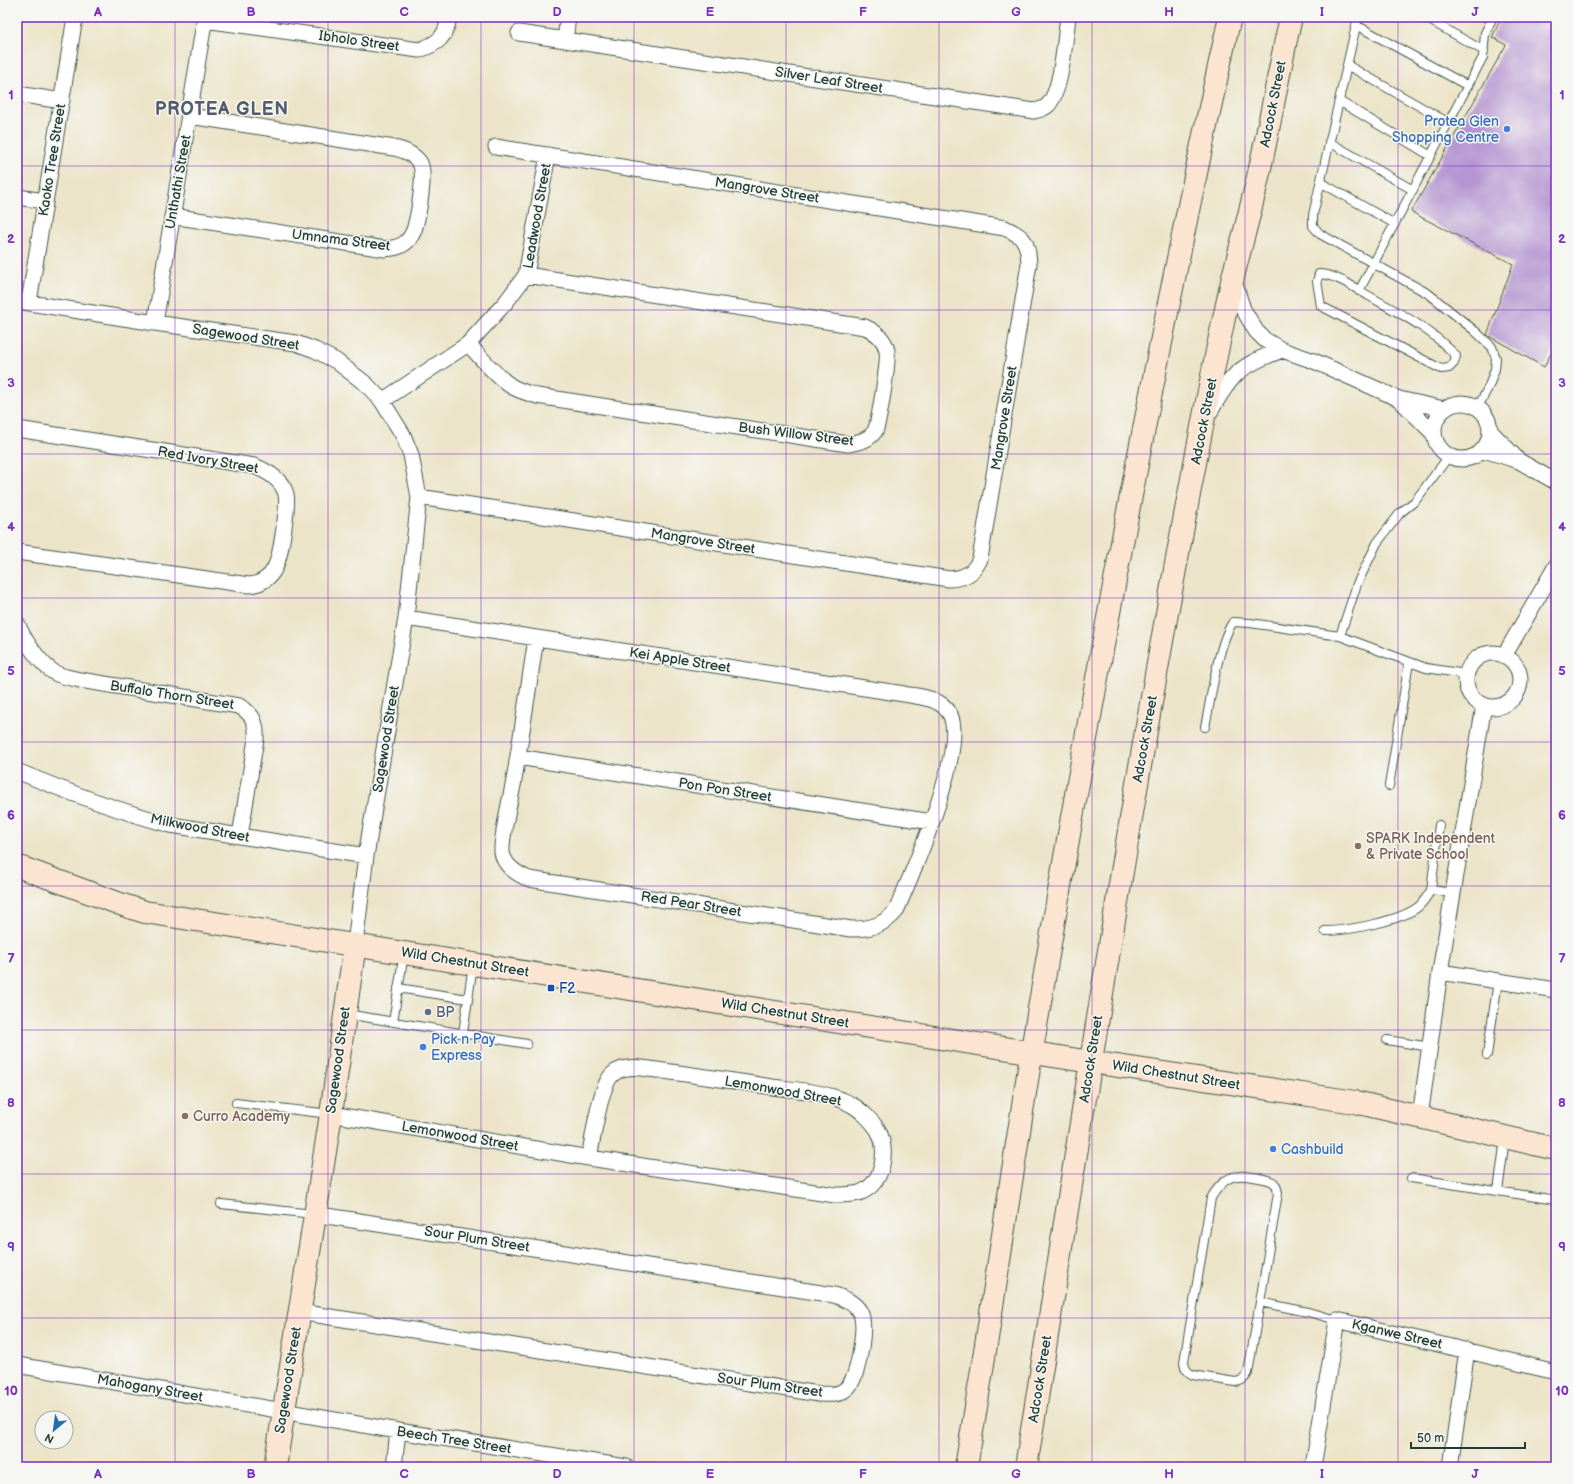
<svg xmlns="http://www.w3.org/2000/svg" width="1573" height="1484" font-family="'Balsamiq Sans',sans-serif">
	<rect width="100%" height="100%" fill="#f6f6f2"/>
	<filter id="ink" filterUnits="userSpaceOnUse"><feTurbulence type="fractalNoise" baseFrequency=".025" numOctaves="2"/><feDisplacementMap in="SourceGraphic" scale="8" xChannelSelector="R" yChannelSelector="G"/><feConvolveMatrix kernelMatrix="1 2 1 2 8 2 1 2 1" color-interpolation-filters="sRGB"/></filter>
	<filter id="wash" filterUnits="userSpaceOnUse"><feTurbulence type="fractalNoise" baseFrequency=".012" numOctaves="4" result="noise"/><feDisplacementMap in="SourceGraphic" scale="16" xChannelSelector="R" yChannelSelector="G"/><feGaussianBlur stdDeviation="0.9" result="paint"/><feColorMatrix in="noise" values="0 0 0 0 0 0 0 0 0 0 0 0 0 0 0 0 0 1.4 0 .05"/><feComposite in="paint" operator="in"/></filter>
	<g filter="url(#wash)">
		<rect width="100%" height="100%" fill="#ece4c8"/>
		<g id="blocks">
			<path fill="#b696d2" d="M1502,17H1556V344L1544,367L1487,335L1513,264L1411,212L1506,45L1492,37Z"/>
		</g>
	</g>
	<g filter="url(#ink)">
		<use href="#blocks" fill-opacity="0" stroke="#3e564a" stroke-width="1"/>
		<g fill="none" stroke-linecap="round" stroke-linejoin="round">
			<defs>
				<path id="lane" d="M1358,17L1313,215V226L1320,234L1429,294L1475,331L1492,347L1496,358L1495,369L1489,386L1478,407
					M1424,17L1484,51
					M1356,25L1468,86
					M1347,65L1449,123
					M1339,101L1431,156
					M1329,142L1413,190
					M1320,182L1395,224
					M1319,274C1337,275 1353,287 1369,296C1399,313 1433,330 1456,356L1454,363L1449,368L1441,369L1321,306L1317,281Z
					M1359,291L1483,57L1485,33L1493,17
					M1340,636L1357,584L1377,543L1400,513L1415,501L1449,456
					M1205,727C1211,699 1218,643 1233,622L1250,623L1340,636L1426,668L1466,674
					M1389,786L1409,662
					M1439,825L1431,890L1453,893
					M1325,931C1348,931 1400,921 1418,907C1424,902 1427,896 1431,890
					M398,988L468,999
					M346,1014L527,1044
					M393,1022L404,953
					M463,1033L473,965
					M1387,1040L1430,1047
					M1487,1055L1498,981
					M236,1103L330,1114
					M1411,1178L1556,1200
					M1498,1191L1505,1139
					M221,1204L313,1214
					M1260,1302L1248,1373C1245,1379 1242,1381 1235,1382L1193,1375C1187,1372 1185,1369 1184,1362L1211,1198C1217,1188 1227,1176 1239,1176C1245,1175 1268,1179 1273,1182C1277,1185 1277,1189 1278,1193L1260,1302L1308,1312L1337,1320"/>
				<path id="street" d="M205,20L419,50C438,44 446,37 449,17
					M519,33L1034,111C1039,110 1044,109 1048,105C1062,90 1065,38 1068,17
					M565,40L568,17
					M17,94L62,101
					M17,197L45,201
					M172,216L385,249C392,248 399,248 405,243C409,240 412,235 414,230C418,218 426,174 420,163C414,154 404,150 394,148L190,116
					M1233,279L1243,309L1256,331L1265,340L1282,350L1314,361L1399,399L1444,409
					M17,301L155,323L296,343L315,350L336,361L366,384L382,401L403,435L411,455L419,497L406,618L366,856L355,944
					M29,302L75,17
					M155,323L205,17
					M468,344C482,358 495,376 511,386C519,391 528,393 537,396L848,444C859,442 868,441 875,431C879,423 889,360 887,351C885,339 876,332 865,327L526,275
					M1399,399L1434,434
					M382,401L468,344L506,302L526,275L548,155
					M1434 431a28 28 0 1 1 56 0a28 28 0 1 1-56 0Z
					M1210,412C1232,373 1239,366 1282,350
					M17,429L254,466C267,471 282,480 286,494C288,505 285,517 284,528C280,552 279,583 249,585L17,552
					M1491,432L1517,459
					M1484,450L1519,461L1556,482
					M419,497L949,579C965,578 973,574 980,559L1029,264C1028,242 1025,237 1005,228L496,147
					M406,618L904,694C919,697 938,697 948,711C971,741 911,876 896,911C883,926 870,929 851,929L529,879C517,874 504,866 502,852C501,835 511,798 514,780C522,732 529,685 536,638
					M17,623C23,639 41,665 55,673C63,677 72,678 80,680L239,706C253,714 257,723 256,739L240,836
					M1466 680a27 27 0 1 1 54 0a27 27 0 1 1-54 0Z
					M1504,656L1556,566
					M518,757L932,822
					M17,771C67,792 119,811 171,825L366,856
					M1440,972L1556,990
					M331,1114L589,1158L835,1195C843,1195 851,1195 859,1193C883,1185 889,1151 878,1130C872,1121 861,1110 852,1105C831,1092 796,1090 772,1087C729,1080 686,1074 642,1068C632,1067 621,1067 613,1074C600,1084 593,1139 589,1158
					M1420,1117L1440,972L1484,705
					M299,1312L819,1394C828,1394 836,1396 843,1391C848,1388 851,1384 853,1379C859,1366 867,1324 860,1312C854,1302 844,1298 834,1295L314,1214
					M17,1365L398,1431L626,1467
					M394,1467L398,1431
					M1313,1467L1337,1320L1556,1372
					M1450,1467L1467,1350"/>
				<path id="secondary" d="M17,866L123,905L145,912L1091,1062L1355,1102L1556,1149
					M275,1467L331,1114L355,944
					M966,1467C990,1328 1009,1189 1032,1050C1090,704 1153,359 1230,17
					M1026,1467C1084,1106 1139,744 1210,386C1217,350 1225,313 1233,277C1241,244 1251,210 1258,177C1270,124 1279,70 1291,17"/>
			</defs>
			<use href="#lane" stroke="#3e564a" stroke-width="10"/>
			<use href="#street" stroke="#3e564a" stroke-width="17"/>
			<use href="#secondary" stroke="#3e564a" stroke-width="24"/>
			<use href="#lane" stroke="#fff" stroke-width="8"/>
			<use href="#street" stroke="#fff" stroke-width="15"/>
			<use href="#secondary" stroke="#fce5d0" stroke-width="22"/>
		</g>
	</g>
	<path fill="none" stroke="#7b2cbf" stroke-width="1" stroke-opacity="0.55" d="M175,17V1467M328,17V1467M481,17V1467M634,17V1467M786,17V1467M939,17V1467M1092,17V1467M1245,17V1467M1398,17V1467M17,166H1556M17,310H1556M17,454H1556M17,598H1556M17,742H1556M17,886H1556M17,1030H1556M17,1174H1556M17,1318H1556"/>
	<g fill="#3f7fe0" stroke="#f6f6f2" stroke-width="1.5">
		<circle cx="1507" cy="129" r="4"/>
		<circle cx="423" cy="1047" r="4"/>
		<circle cx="1273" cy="1149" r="4"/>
	</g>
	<g fill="#8d6e63" stroke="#f6f6f2" stroke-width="1.5">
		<circle cx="1358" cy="846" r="4"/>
		<circle cx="185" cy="1116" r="4"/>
	</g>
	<rect fill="#1a4fb4" stroke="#f6f6f2" stroke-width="1.5" x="547" y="984" width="8" height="8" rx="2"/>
	<circle fill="#5c6f8a" stroke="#f6f6f2" stroke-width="1.5" cx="428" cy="1012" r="4"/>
	<g text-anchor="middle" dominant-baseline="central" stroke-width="3" stroke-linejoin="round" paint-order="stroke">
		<g font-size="14" fill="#1f3d34" stroke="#f6f6f2">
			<text transform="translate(359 41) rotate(8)">Ibholo Street</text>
			<text transform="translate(829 80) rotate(9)">Silver Leaf Street</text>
			<text transform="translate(1273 104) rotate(-79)">Adcock Street</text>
			<text transform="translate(52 160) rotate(-81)">Kaoko Tree Street</text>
			<text transform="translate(178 182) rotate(-80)">Unthathi Street</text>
			<text transform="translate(767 190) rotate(9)">Mangrove Street</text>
			<text transform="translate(537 216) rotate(-80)">Leadwood Street</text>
			<text transform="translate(341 240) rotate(7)">Umnama Street</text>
			<text transform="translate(246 337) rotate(9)">Sagewood Street</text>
			<text transform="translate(1004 418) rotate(-81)">Mangrove Street</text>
			<text transform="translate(1204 421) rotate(-79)">Adcock Street</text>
			<text transform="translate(796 434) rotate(7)">Bush Willow Street</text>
			<text transform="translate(208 460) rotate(10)">Red Ivory Street</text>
			<text transform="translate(703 541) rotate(9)">Mangrove Street</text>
			<text transform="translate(680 660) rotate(9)">Kei Apple Street</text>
			<text transform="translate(172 695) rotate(9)">Buffalo Thorn Street</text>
			<text transform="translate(386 739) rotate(-81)">Sagewood Street</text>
			<text transform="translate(1145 739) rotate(-80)">Adcock Street</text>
			<text transform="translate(725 790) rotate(9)">Pon Pon Street</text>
			<text transform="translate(200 828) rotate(11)">Milkwood Street</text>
			<text transform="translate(691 904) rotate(9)">Red Pear Street</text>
			<text transform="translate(465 962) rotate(9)">Wild Chestnut Street</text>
			<text transform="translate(785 1013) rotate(9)">Wild Chestnut Street</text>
			<text transform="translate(1091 1059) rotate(-81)">Adcock Street</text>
			<text transform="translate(338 1060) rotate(-82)">Sagewood Street</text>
			<text transform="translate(1176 1075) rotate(9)">Wild Chestnut Street</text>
			<text transform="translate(783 1091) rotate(10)">Lemonwood Street</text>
			<text transform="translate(460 1136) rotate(10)">Lemonwood Street</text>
			<text transform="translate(477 1239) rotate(9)">Sour Plum Street</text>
			<text transform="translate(1397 1334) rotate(13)">Kganwe Street</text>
			<text transform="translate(1040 1379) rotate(-81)">Adcock Street</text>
			<text transform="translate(288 1380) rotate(-81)">Sagewood Street</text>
			<text transform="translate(770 1385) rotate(8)">Sour Plum Street</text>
			<text transform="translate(150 1388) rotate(10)">Mahogany Street</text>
			<text transform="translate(454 1440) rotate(9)">Beech Tree Street</text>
		</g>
		<g font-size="14" fill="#366cbe" stroke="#f6f6f2" text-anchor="start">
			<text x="1499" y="121" text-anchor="end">Protea Glen<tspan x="1499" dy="16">Shopping Centre</tspan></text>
			<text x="431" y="1039">Pick n Pay<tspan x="431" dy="16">Express</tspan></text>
			<text x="1281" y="1149">Cashbuild</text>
		</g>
		<g font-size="14" fill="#785e54" stroke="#f6f6f2" text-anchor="start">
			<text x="1366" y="838">SPARK Independent<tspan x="1366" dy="16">&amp; Private School</tspan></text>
			<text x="193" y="1116">Curro Academy</text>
		</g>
		<g font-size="14" fill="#164399" stroke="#f6f6f2" text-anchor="start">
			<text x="559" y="988">F2</text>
		</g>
		<g font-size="14" fill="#4e5e75" stroke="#f6f6f2" text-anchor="start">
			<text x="436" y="1012">BP</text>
		</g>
		<g font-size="18" font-weight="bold" letter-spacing="1" fill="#545c6b" stroke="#f6f6f2">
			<text x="222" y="109">PROTEA GLEN</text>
		</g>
	</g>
	<rect width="1573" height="1484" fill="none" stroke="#f6f6f2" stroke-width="44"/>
	<g transform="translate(54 1430) rotate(209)"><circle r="19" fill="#f6f6f2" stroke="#a0aca6"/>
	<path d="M0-3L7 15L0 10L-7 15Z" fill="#1f6fb2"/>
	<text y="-6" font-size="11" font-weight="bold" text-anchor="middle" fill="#1f3d34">N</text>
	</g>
	<path d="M1411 1442v6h114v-6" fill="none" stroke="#1f3d34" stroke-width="2"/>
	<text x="1417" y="1442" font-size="12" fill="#1f3d34" stroke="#f6f6f2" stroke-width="3" paint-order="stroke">50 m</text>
	<rect x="22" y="22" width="1529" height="1440" fill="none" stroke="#7b2cbf" stroke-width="1.5"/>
	<g font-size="13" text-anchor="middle" font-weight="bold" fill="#7b2cbf">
		<text x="98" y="16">A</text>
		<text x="251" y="16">B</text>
		<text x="404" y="16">C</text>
		<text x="557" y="16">D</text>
		<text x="710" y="16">E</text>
		<text x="863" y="16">F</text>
		<text x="1016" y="16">G</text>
		<text x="1169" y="16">H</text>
		<text x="1322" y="16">I</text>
		<text x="1475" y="16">J</text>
		<text x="11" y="99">1</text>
		<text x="1562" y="99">1</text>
		<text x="11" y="243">2</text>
		<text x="1562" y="243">2</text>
		<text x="11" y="387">3</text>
		<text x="1562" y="387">3</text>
		<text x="11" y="531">4</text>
		<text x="1562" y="531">4</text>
		<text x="11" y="675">5</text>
		<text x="1562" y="675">5</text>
		<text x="11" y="819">6</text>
		<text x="1562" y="819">6</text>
		<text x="11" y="963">7</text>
		<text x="1562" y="963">7</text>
		<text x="11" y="1107">8</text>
		<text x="1562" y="1107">8</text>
		<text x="11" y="1251">9</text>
		<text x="1562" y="1251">9</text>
		<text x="11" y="1395">10</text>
		<text x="1562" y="1395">10</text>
		<text x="98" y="1478">A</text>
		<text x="251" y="1478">B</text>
		<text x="404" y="1478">C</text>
		<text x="557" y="1478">D</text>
		<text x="710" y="1478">E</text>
		<text x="863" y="1478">F</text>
		<text x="1016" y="1478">G</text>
		<text x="1169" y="1478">H</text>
		<text x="1322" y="1478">I</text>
		<text x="1475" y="1478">J</text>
	</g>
</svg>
